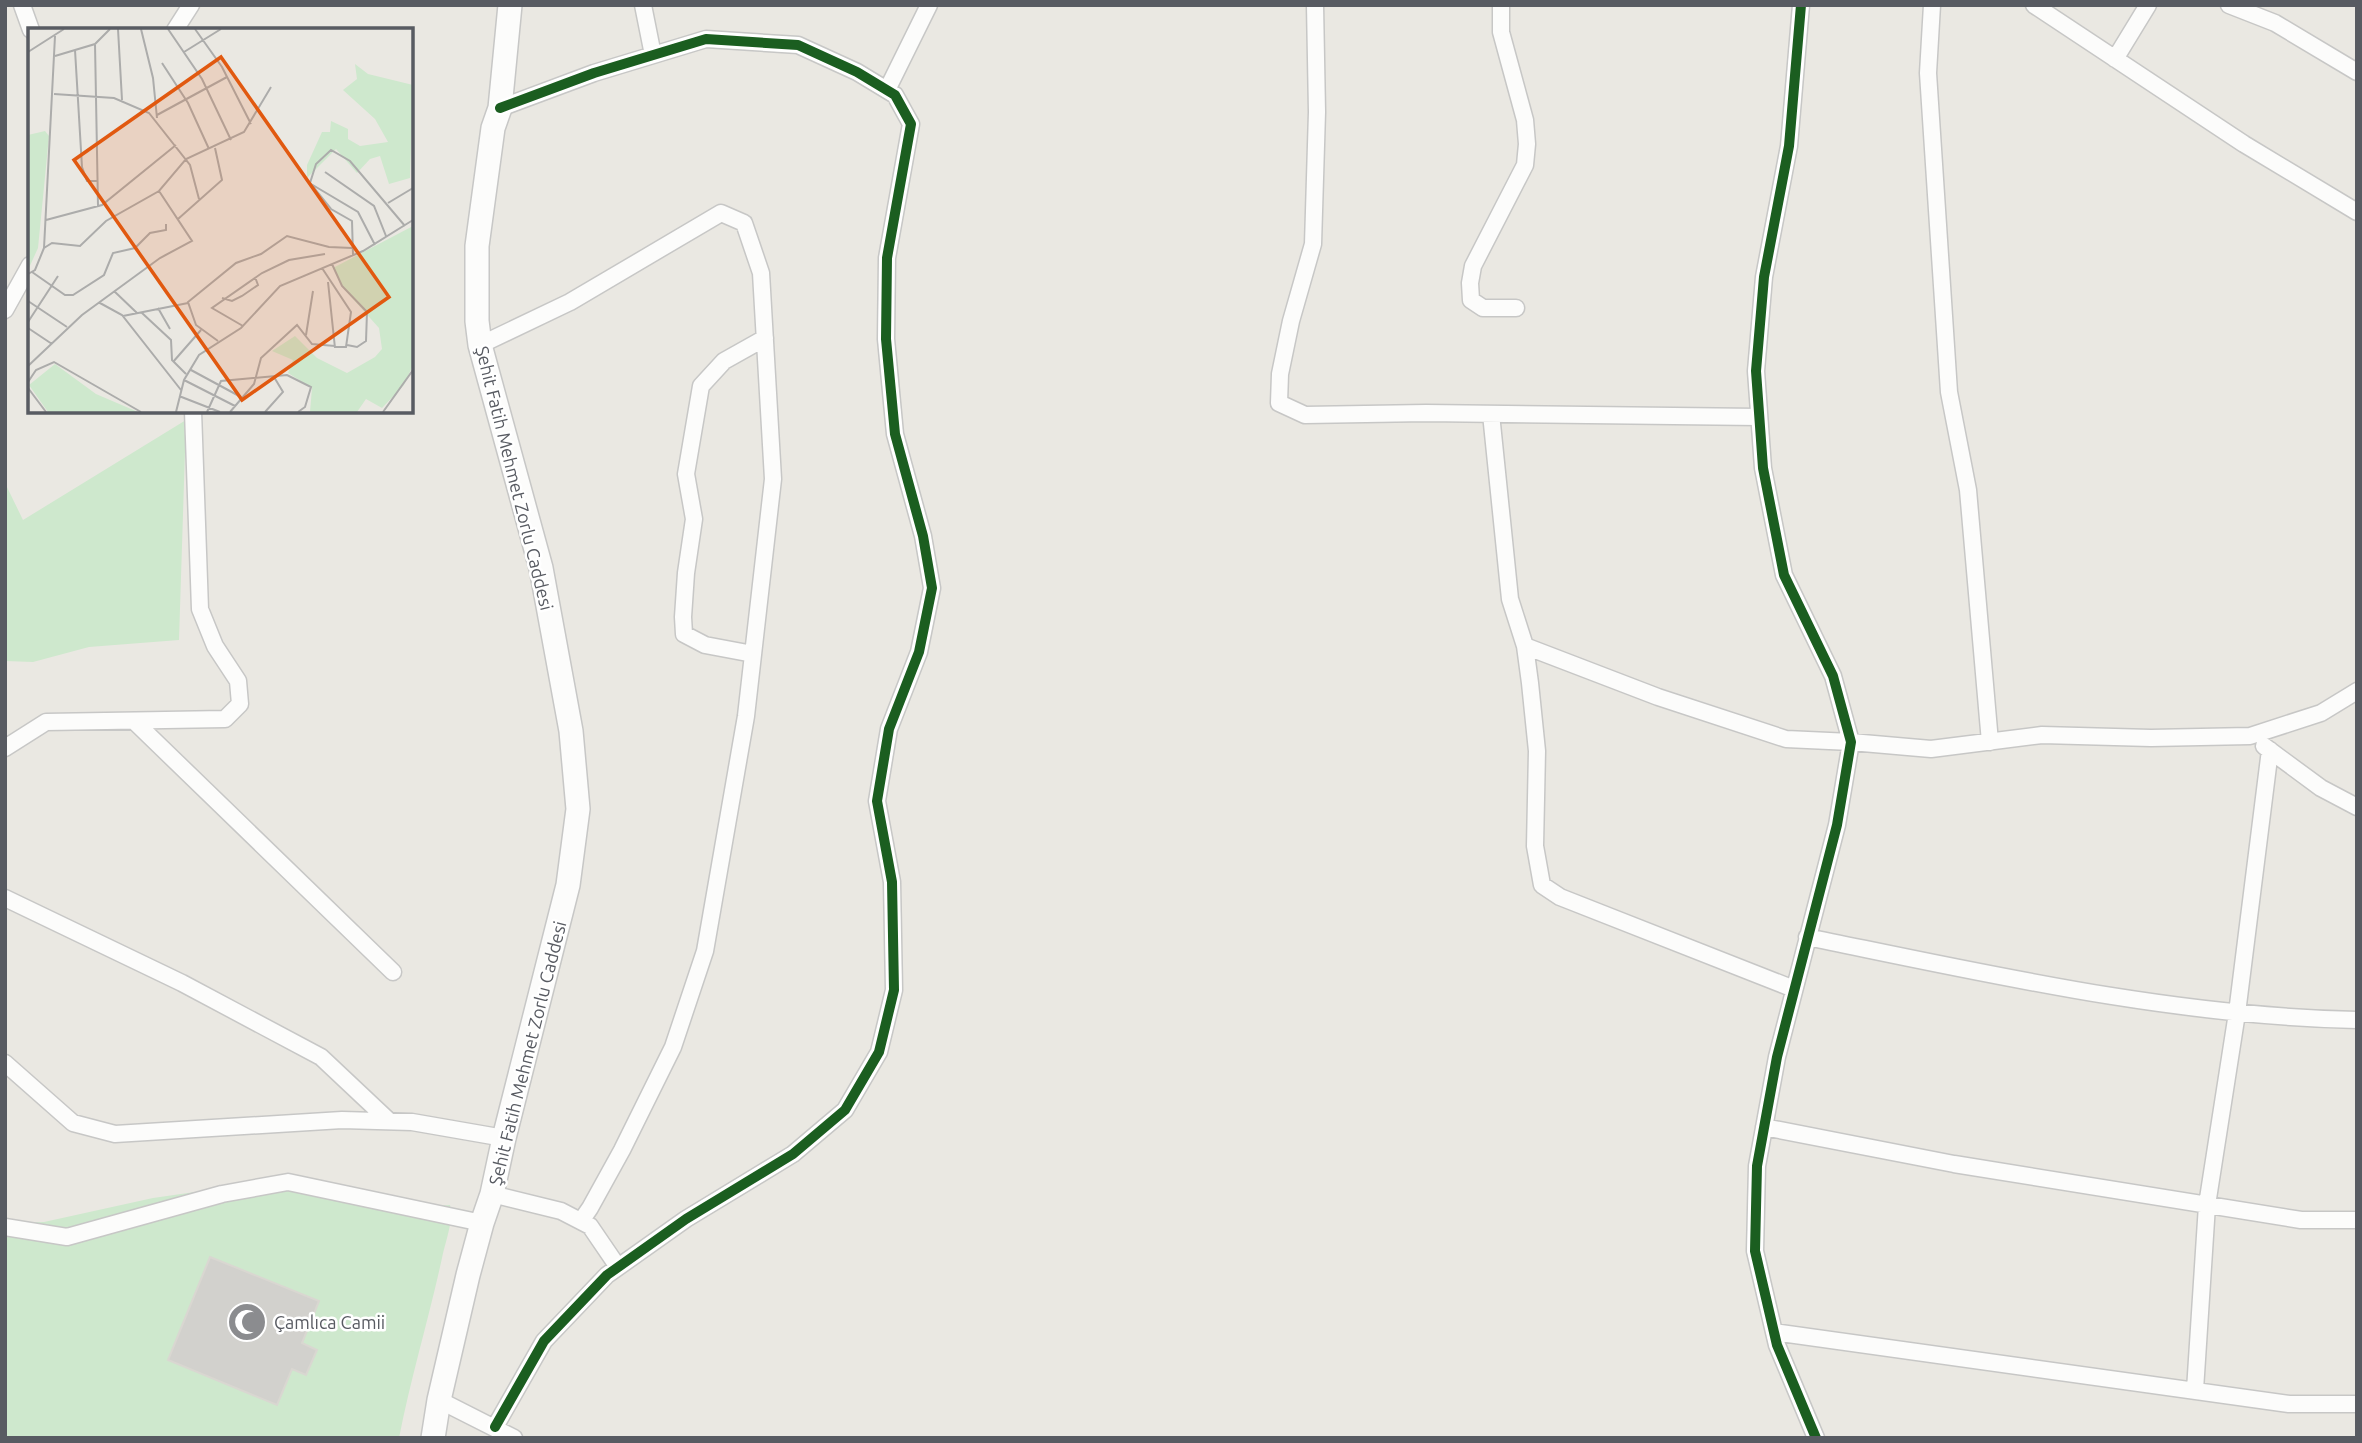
<svg xmlns="http://www.w3.org/2000/svg" width="2362" height="1443" font-family="Ubuntu,sans-serif">
	<rect width="100%" height="100%" fill="#eae8e2"/>
	<path fill="#cee8cd" d="M186,420L179,640L89,647L33,662L5,661V483L23,520Z
		M265,1182L420,1207L450,1205C454,1221 445,1242 442,1258C429,1318 411,1377 399,1438H5V1223L44,1222L153,1198Z"/>
	<path fill="#d2d1cd" stroke="#d9d7d1" stroke-width="2" d="M210,1257L319,1301L302,1343L317,1350L306,1375L292,1369L277,1405L168,1360Z"/>
	<g fill="none" stroke-linecap="round" stroke-linejoin="round">
		<defs>
			<path id="street" d="M22,5L31,30
				M643,5L653,55
				M1315,5L1317,112L1313,244L1291,321L1280,374L1279,403L1305,415L1426,413L1759,417
				M1501,5V32L1525,120L1527,144L1525,165L1473,266L1470,283L1471,300L1483,308H1516
				M1801,5L1789,146L1764,277L1756,371L1763,468L1784,575L1833,676L1851,742L1837,825L1777,1057L1757,1166L1755,1251L1777,1345L1816,1438
				M1932,5L1928,73L1949,392L1968,490L1990,742
				M2034,5L2244,144L2357,212
				M2229,5L2275,23L2357,72
				M175,30L191,5
				M2115,59L2148,5
				M887,90L929,5
				M5,310L30,265
				M480,345L570,302L721,213L744,223L761,273L773,479L746,716L705,951L673,1047L622,1150L590,1208L581,1221
				M1491,414L1510,599L1525,646L1530,683L1537,751L1535,846L1542,885L1560,897L1794,989
				M1525,646L1658,697L1786,739L1851,742L1931,749L2042,735L2151,738L2250,736L2321,713L2357,691
				M753,654L705,645L684,634L683,617L686,573L694,519L686,474L701,386L724,361L765,338
				M134,721L393,972
				M2264,746L2321,788L2357,807
				M5,748L46,722L225,719L240,704L238,681L215,646L200,609L193,411
				M5,898L182,983L321,1057L389,1121
				M1807,937C1988,974 2171,1016 2357,1020
				M5,1063L73,1123L115,1134L342,1120L412,1122L504,1138
				M1764,1127L1954,1164L2301,1220H2357
				M492,1194L561,1211L590,1226L618,1267
				M5,1227L67,1237L222,1194L288,1182L482,1223
				M1774,1332L2289,1404H2357
				M2195,1390L2207,1205L2237,1013L2270,750
				M439,1400L514,1438
				M495,1427L544,1341L607,1275L686,1219L793,1154L845,1110L879,1052L894,990L892,882L877,801L889,729L919,652L932,588L923,536L895,434L886,339L887,258L911,124L895,95L857,72L798,45L706,39L594,73L500,108"/>
			<path id="secondary" d="M433,1438L439,1400L468,1275L482,1223L492,1194L504,1138L568,885L578,809L571,731L541,568L480,345L477,321V246L493,128L500,108L510,5"/>
		</defs>
		<use href="#street" stroke="#c7c7c6" stroke-width="19"/>
		<use href="#secondary" stroke="#c7c7c6" stroke-width="26"/>
		<use href="#street" stroke="#fcfcfb" stroke-width="16"/>
		<use href="#secondary" stroke="#fcfcfb" stroke-width="23"/>
		<defs>
			<path id="cycleway" d="M1801,5L1789,146L1764,277L1756,371L1763,468L1784,575L1833,676L1851,742L1837,825L1777,1057L1757,1166L1755,1251L1777,1345L1816,1438
				M495,1427L544,1341L607,1275L686,1219L793,1154L845,1110L879,1052L894,990L892,882L877,801L889,729L919,652L932,588L923,536L895,434L886,339L887,258L911,124L895,95L857,72L798,45L706,39L594,73L500,108"/>
		</defs>
		<use href="#cycleway" stroke="#fff" stroke-width="15"/>
		<use href="#cycleway" stroke="#1b5e20" stroke-width="10"/>
	</g>
	<defs>
		<symbol id="mosque-disc" viewBox="-11 -11 22 22"><circle r="9.5" fill="#8b8c8f" stroke="#fff"/><path d="M3.5-4.9A6 6 0 1 0 3.5 4.9A5 5 0 1 1 3.5-4.9Z" fill="#fff"/></symbol>
	</defs>
	<g fill-rule="evenodd">
		<use href="#mosque-disc" x="225" y="1300" width="44" height="44"/>
	</g>
	<g text-anchor="middle" dominant-baseline="central" stroke-width="5" stroke-linejoin="round" paint-order="stroke">
		<g font-size="18" fill="#585b62" stroke="#fff">
			<text transform="translate(515 478) rotate(76)">Şehit Fatih Mehmet Zorlu Caddesi</text>
			<text transform="translate(527 1053) rotate(-76)">Şehit Fatih Mehmet Zorlu Caddesi</text>
		</g>
		<g font-size="18" fill="#585b62" stroke="#fff" text-anchor="start">
			<text x="274" y="1322">Çamlıca Camii</text>
		</g>
	</g>
	<g transform="translate(28 28)">
		<rect width="385" height="385" fill="#eae8e2"/>
		<path d="M327,36L340,46L385,57L382,150L361,156L352,128L342,131L329,145L308,121L279,150V137L294,104H302L303,93L320,101V111L332,118L360,114L347,91L315,62L329,51ZM17,103L21,108L10,220L0,242V107ZM385,198V337L376,357L354,380L338,371L329,384H282L284,360L260,345L265,332L244,323L267,308L289,330L319,345L347,329L354,321L351,300L316,261L305,240ZM27,336L68,366L110,384H20L1,357Z" fill="#cee8cd"/>
		<path fill="none" stroke="#acacab" stroke-width="2" d="M90,1L94,72M113,1L125,50L129,90M140,1L174,51L203,112M167,1L194,39L223,96M67,16L70,178M47,22L54,139L59,153H69M0,24L36,1M156,24L193,1M27,28L67,16L82,1M134,35L160,75L181,121M26,66L86,70L121,85L162,137L171,171M129,87L199,49M297,144L346,178L358,208M283,156L330,184L347,217M360,175L385,160M150,191L194,152L187,120M18,192L74,177L148,117M16,220L24,215L52,218L78,193L131,163L158,131L216,104L243,59M325,227L324,193L303,181L282,155L288,136L303,122L322,133L377,198M304,236L314,258L339,284L338,313L329,319L319,317M4,244L37,267H45L76,247L85,225L107,220L122,205L138,202V196M0,246L7,242L16,220L27,8M300,254L307,320M86,263L109,285M194,270L204,273L214,268L230,257L227,249M0,273L39,299M72,275L94,287L153,362M130,280L142,301M114,285L143,312L144,332L158,346M95,288L160,275M0,294L30,248M215,298L184,280L234,245L261,232L297,226M0,300L24,316M278,307L285,263M190,313L168,297L160,274L208,235L233,226L259,208L301,219L324,220M145,334L173,302M0,338L54,287L132,230L164,213L131,163M163,342L213,369M156,352L207,378M0,354L8,342L26,334L113,384M0,360L18,384M151,368L192,384M148,384L156,352L171,327L213,300L252,258L335,223L385,192M179,384L193,353L259,347L283,359L277,379L270,384M202,384L226,356L233,330L269,297L284,316L318,319L323,284L294,240M237,384L255,364L246,349M355,384L385,342"/>
		<path fill="#e15910" fill-opacity="0.15" stroke="#e15910" stroke-width="3.5" d="M193,29L361,269L214,372L46,132Z"/>
		<rect width="385" height="385" fill="none" stroke="#585b62" stroke-width="3.5"/>
	</g>
	<rect width="2362" height="1443" fill="none" stroke="#585b62" stroke-width="14"/>
</svg>
